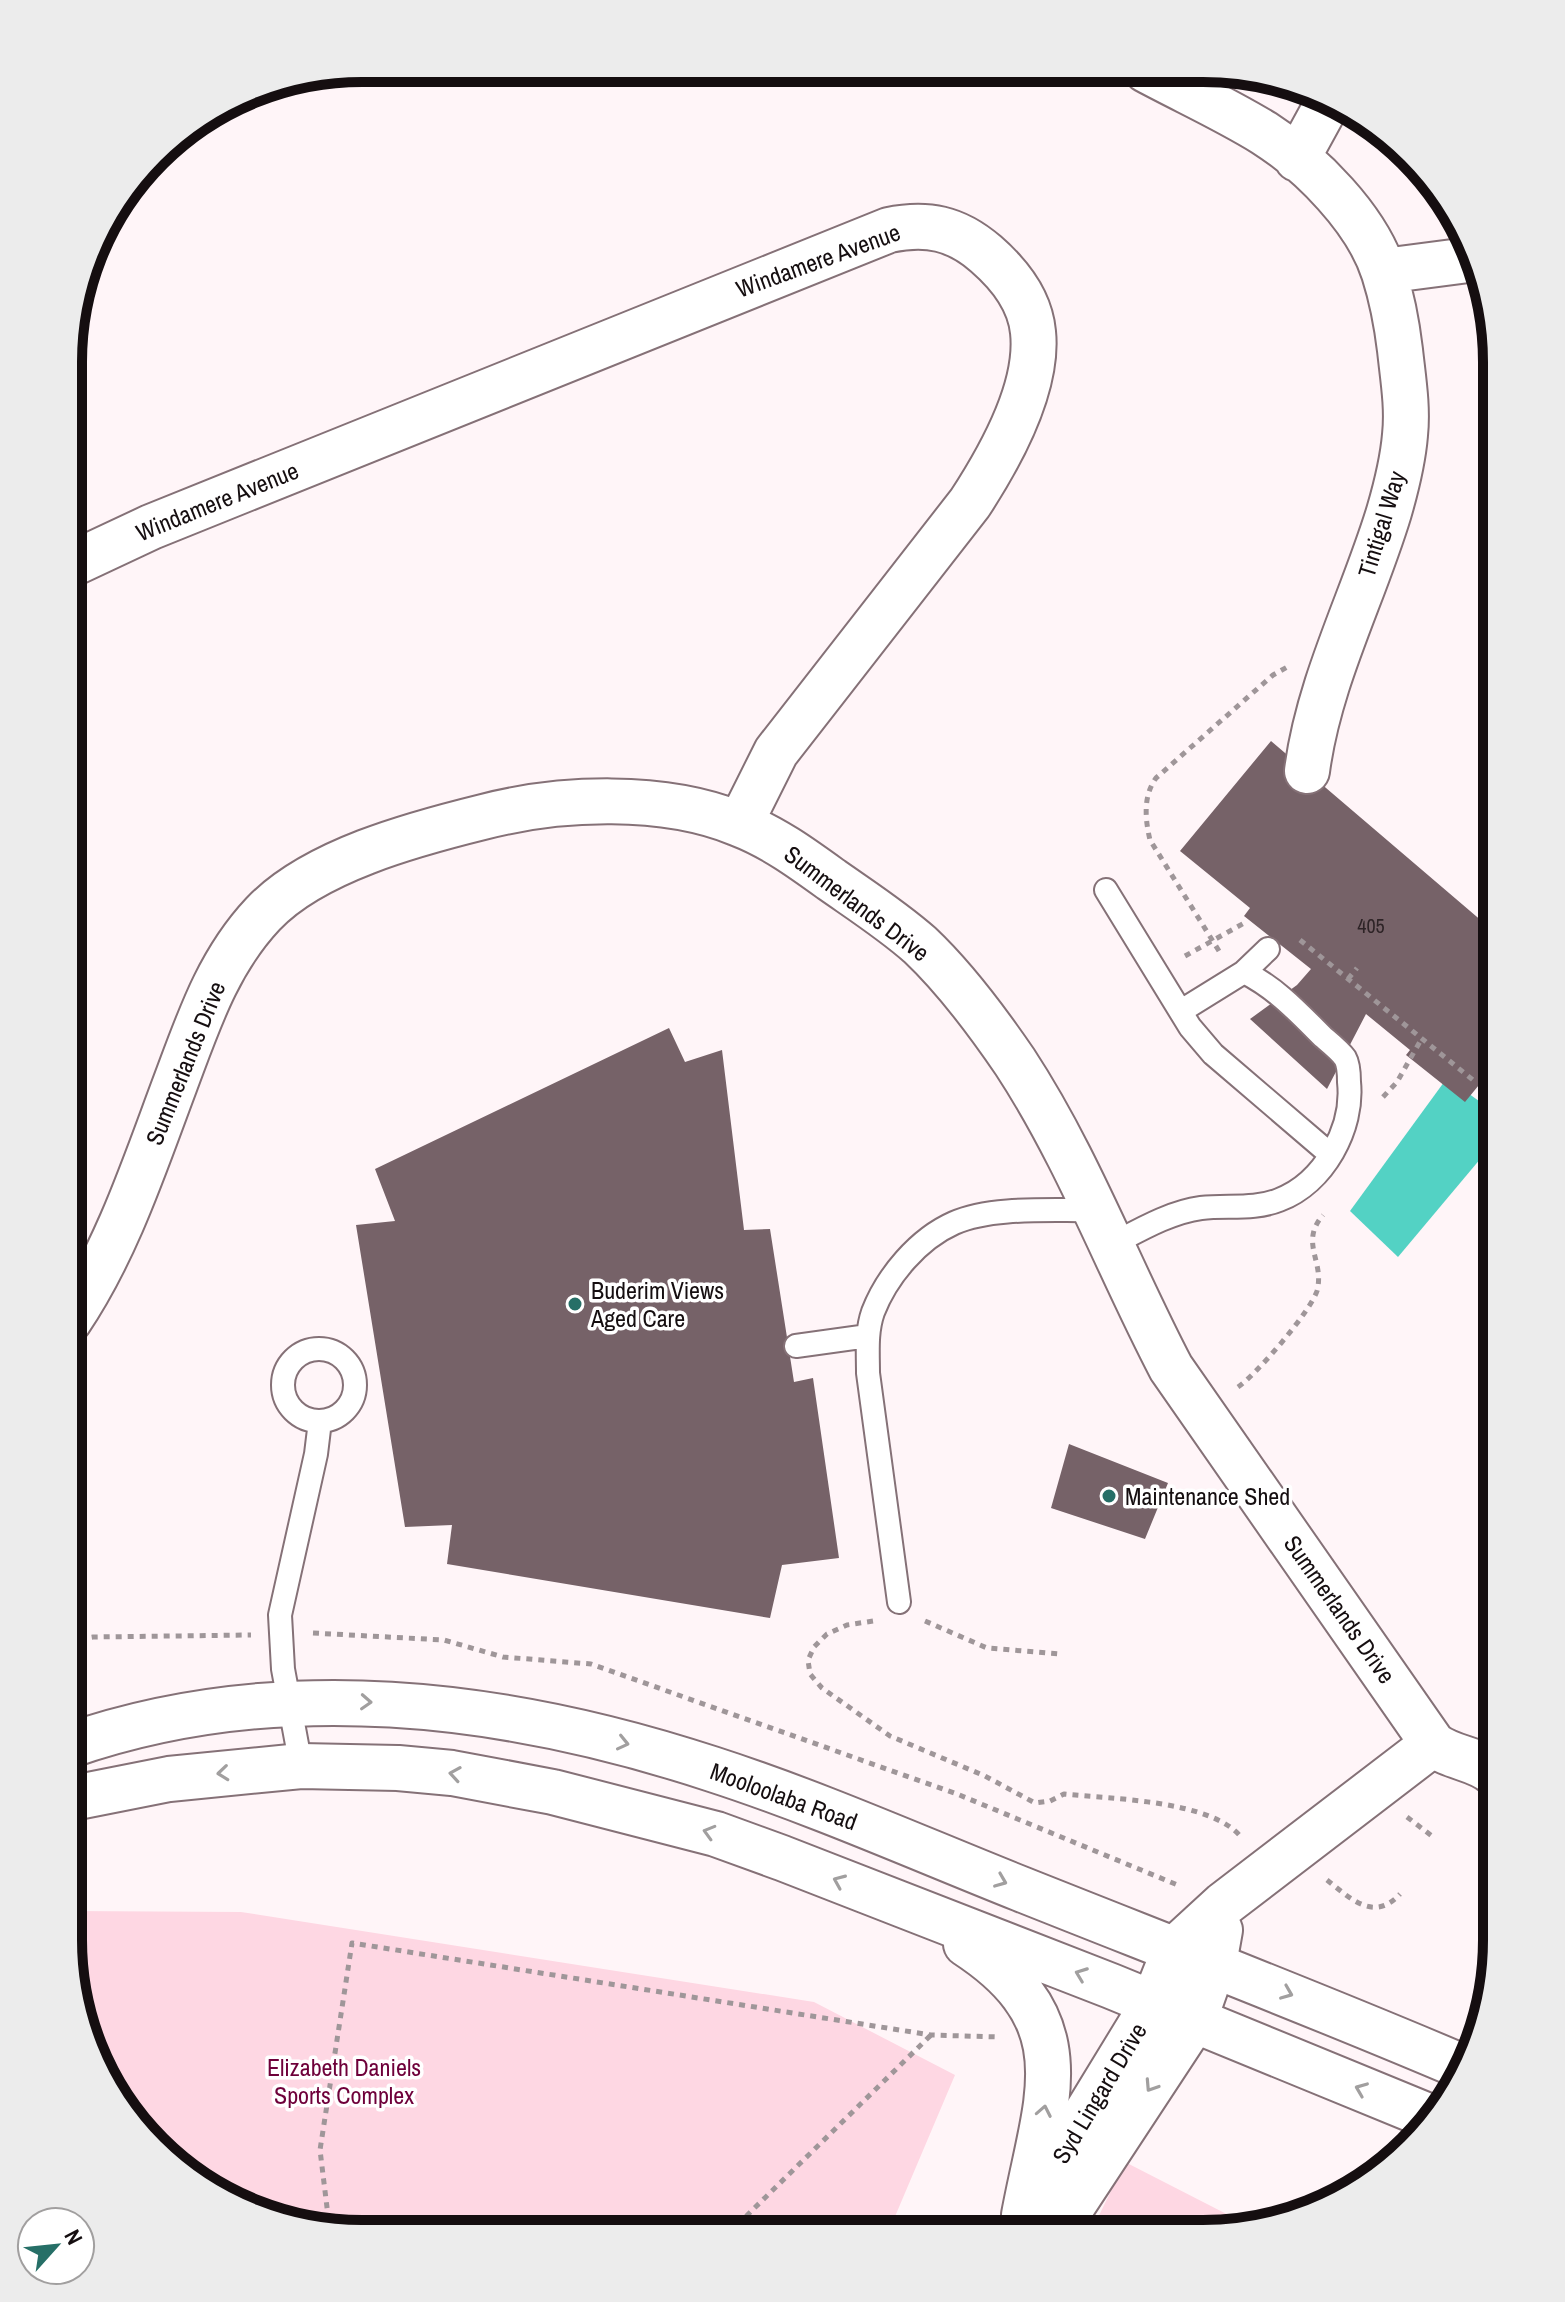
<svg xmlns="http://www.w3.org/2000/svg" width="1565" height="2302" font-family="'Archivo Narrow',sans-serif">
	<rect width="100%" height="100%" fill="#fff5f8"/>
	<path fill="#fed7e3" d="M68,1911L241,1912L814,2002L955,2075L888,2233L324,2232L250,2212L183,2173L129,2119L91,2053L68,1940Z
		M1125,2162L1248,2225L1203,2234H1090Z"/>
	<path fill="#53d2c4" d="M1447,1078L1497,1114V1139L1398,1257L1350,1211Z"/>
	<path fill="#766268" d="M1271,741L1497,934V1063L1465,1102L1406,1055L1410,1050L1366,1014L1327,1089L1250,1019L1297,985L1311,969L1244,916L1250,908L1180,851Z
		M669,1028L685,1062L722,1050L744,1230L770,1229L794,1382L813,1378L839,1558L782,1565L770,1618L447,1564L452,1525L405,1527L356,1225L395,1221L375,1169Z
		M1069,1444L1168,1483L1145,1539L1051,1508Z"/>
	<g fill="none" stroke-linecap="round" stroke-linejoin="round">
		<defs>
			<path id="service" d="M1106,890L1190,1027L1213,1054L1331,1155
				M1244,972L1268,949
				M1111,1245C1138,1231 1170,1212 1201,1208C1228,1205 1254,1210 1279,1200C1324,1183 1354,1128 1349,1082C1349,1075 1349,1065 1345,1058C1340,1051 1330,1043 1323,1037C1298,1012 1276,988 1244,972L1181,1011
				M796,1346L868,1336
				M283 1385a36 36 0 1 1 72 0a36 36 0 1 1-72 0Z
				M899,1602L868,1373C868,1353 866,1332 873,1312C887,1276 918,1239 954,1223C992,1206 1054,1211 1096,1210
				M301,1766L283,1669L280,1615L316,1454L320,1421"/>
			<path id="minor" d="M1146,70C1185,91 1227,110 1264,133C1311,163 1367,219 1384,273C1392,298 1397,325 1400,350C1403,378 1408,407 1405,435C1403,459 1396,488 1389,512C1363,598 1319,680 1307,771
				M1297,159L1326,106
				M1384,271L1476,259
				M70,565L151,527L889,230C927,222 956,228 986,254C1009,274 1030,300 1033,332C1039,388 1000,457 970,503L776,752L740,824
				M69,1321C117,1250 145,1164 175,1084C198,1023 217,963 263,914C313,861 414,834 483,817C560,797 664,793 739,824C773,837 803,859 832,880C862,901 893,921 920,945C956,979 987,1021 1015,1062C1078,1158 1118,1267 1171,1368L1433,1744C1452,1759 1479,1758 1496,1775
				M1026,2212L1153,2004L1175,1949L1224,1904L1433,1744
				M1054,2234L1194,2021L1214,1964L1220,1930"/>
			<path id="secondary" d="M68,1746C277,1673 505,1701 712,1769C817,1803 918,1848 1021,1889C1169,1948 1318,2005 1465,2068
				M68,1799L169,1779L301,1766L398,1768L452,1773L553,1792L716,1834L782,1858L1111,1986L1433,2118
				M966,1944C1085,2022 1046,2097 1024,2215"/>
		</defs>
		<use href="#service" stroke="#857177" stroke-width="26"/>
		<use href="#minor" stroke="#857177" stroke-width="48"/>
		<use href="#secondary" stroke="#857177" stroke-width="48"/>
		<path stroke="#9f9699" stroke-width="5" stroke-dasharray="6 6" stroke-linecap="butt" d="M1300,940L1473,1080
			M1219,951L1150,840C1145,819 1143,796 1156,778L1273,675L1289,666
			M1185,956L1246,922
			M1348,979L1357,968
			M1383,1097L1397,1082L1422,1038
			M1238,1387C1257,1374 1310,1312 1317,1291C1325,1261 1299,1243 1323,1215
			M873,1621L847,1625L827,1634L814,1647L808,1660L810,1674L822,1688L890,1736L985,1776L1035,1803L1050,1801L1064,1794C1111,1799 1211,1800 1241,1837
			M925,1621L987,1648L1060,1654
			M313,1633L444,1640L503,1657L591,1664L957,1794L1180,1886
			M68,1641L93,1637L251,1635
			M1407,1817L1432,1836
			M1327,1880C1350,1898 1374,1923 1400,1894
			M330,2232L320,2150L352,1943L931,2035L999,2037
			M729,2233L931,2035"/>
		<use href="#service" stroke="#fff" stroke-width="22"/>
		<use href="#minor" stroke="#fff" stroke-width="44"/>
		<use href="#secondary" stroke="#fff" stroke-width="44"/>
	</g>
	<defs><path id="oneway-chevron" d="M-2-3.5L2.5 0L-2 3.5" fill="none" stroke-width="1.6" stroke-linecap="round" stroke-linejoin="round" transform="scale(2)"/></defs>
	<g stroke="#a19f9f">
		<use href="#oneway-chevron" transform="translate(366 1702) rotate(3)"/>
		<use href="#oneway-chevron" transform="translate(623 1743) rotate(13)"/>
		<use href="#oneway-chevron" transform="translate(223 1773) rotate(174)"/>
		<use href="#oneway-chevron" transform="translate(455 1774) rotate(-171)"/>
		<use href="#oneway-chevron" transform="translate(709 1832) rotate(-164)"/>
		<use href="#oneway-chevron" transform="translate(839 1881) rotate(-157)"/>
		<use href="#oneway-chevron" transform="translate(1001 1881) rotate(22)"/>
		<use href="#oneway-chevron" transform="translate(1081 1974) rotate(-159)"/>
		<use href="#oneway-chevron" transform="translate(1287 1993) rotate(22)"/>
		<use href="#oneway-chevron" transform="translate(1151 2086) rotate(123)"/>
		<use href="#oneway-chevron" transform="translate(1361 2089) rotate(-158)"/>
		<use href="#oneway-chevron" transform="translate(1044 2111) rotate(-79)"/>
	</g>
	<g fill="#266f67" stroke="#fff" stroke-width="3">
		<circle cx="575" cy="1304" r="8"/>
		<circle cx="1109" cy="1496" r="8"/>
	</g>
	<g text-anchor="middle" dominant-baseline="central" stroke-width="7" stroke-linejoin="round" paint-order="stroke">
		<g font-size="20" fill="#2d2326">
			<text x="1371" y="925">405</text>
		</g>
		<g font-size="24" fill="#150e10" stroke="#fff">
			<text transform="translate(818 260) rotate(-20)">Windamere Avenue</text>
			<text transform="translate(217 501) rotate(-22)">Windamere Avenue</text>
			<text transform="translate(1381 524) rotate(-73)">Tintigal Way</text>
			<text transform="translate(857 903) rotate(37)">Summerlands Drive</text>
			<text transform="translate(185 1063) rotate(-68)">Summerlands Drive</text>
			<text transform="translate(1340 1609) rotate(55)">Summerlands Drive</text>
			<text transform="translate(784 1796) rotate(20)">Mooloolaba Road</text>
			<text transform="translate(1099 2093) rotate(-59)">Syd Lingard Drive</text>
		</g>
		<g font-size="24" fill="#150e10" stroke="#fff" text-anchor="start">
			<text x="591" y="1290">Buderim Views<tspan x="591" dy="28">Aged Care</tspan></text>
			<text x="1125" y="1496">Maintenance Shed</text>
		</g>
		<g font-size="24" fill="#6e003a" stroke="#fff">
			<text x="344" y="2067">Elizabeth Daniels<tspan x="344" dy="28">Sports Complex</tspan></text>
		</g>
	</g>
	<path d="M0 0H1565V2302H0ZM362 82H1203A280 280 0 0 1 1483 362V1940A280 280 0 0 1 1203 2220H362A280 280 0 0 1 82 1940V362A280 280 0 0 1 362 82Z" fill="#ececec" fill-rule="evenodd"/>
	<path fill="none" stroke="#150e10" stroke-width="10" d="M362 82H1203A280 280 0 0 1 1483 362V1940A280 280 0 0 1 1203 2220H362A280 280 0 0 1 82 1940V362A280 280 0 0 1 362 82Z"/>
	<g transform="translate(56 2246) rotate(63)"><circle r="38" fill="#ffffff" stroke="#a19f9f" stroke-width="2"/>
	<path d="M0-6L14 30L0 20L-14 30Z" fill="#266f67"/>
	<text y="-12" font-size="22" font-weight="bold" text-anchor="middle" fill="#150e10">N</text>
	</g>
</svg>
